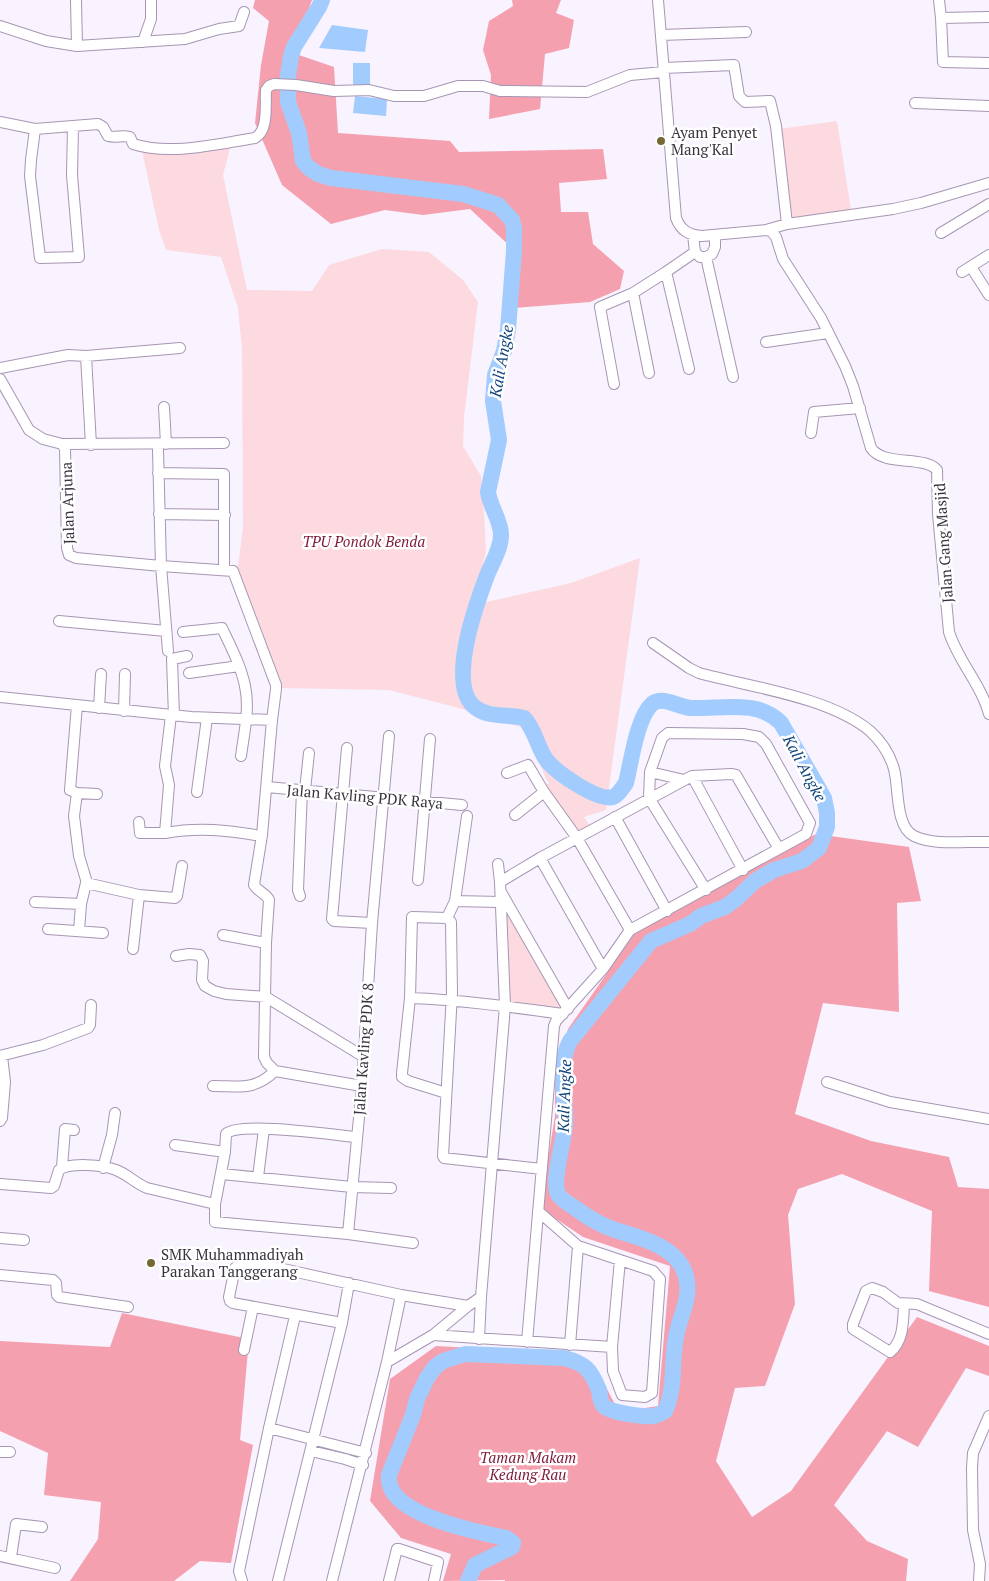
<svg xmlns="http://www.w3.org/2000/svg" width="989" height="1581" font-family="'PT Serif',serif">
	<rect width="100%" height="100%" fill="#f9f2ff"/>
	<path fill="#fcdadf" d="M837,121L851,210L791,219L780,129Z
		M232,140L223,175L247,290L312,291L329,265L382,249L429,252L463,280L478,302L464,417L463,446L481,476L484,514L486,552L473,605L571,583L640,558L606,810L584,817L593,830L576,836L544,786L549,783L546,779L527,729L455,707L389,690L280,688L237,574L243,528L242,349L238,308L221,257L166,250L159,230L140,141L184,145Z
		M504,897L568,1009L505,1006Z"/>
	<path fill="#f5a0af" d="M255,0H312L293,53L334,67L338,133L450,141L459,152L603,149L607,179L559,183L561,212H588L593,244L624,271L620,289L590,302L514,308L515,251L470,209L423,215L385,210L331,224L282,185L255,123L261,65L269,21L253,8Z
		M512,0H561L556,13L574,20L569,48L545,54L540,109L489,119L491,75L483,50L489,21L513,6Z
		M816,834L909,847L921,901L897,903L899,1012L823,1003L795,1114L871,1141L949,1157L958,1187L989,1189V1307L929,1291L932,1211L842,1174L798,1189L788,1215L795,1304L765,1386L735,1388L716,1461L752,1517L791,1491L917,1317L989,1346V1376L966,1368L918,1447L887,1431L834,1505L867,1541L908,1559L906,1581H505V1580L443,1581L451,1554L401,1538L370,1501L390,1379L436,1346L563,1353L595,1366L619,1412L658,1406L670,1266L583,1237L540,1208L555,1116V1069L568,1029L635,933Z
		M122,1313L249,1339L240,1440L253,1445L231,1563L200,1561L174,1581H70L98,1539L101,1502L44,1495L48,1453L0,1431V1341L110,1347Z"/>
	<path fill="#a3ccfe" d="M332,25L368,30L365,52L319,48Z
		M353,63H370V85H353Z
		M355,96L387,99L386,116L353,113Z"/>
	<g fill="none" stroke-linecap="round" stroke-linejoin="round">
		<path stroke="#a3ccfe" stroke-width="16" d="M322,0L319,7L294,47L291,56L288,76V102L299,133L303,161L309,168L318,174L331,178L463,194L498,205L512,220L514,228V251L508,330L504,351L495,375L493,401L499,440L488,492C490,507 501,520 501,535C501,550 491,564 486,578C476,605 446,687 476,708C489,718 509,714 524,718C536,730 537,749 548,762C559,774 597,801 613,797C619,795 622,788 626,783C631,763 637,717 652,704C663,695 680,708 692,708C721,709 758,699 781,723L824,798L827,813V827L819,848L802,861L774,870L755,881L736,899L725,907L701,916L690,924L651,941L570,1041C557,1065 566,1097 565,1123C565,1140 551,1180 558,1194C561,1200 570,1204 575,1208C587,1217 600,1225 615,1230C641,1238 683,1247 687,1282C690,1301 679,1318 676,1337C671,1361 676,1388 665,1411C662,1413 658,1415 654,1416C645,1417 608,1413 603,1405C600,1401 600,1395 599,1390C591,1370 585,1363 564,1358L465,1354L443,1361L435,1367L427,1378L417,1399L413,1415L389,1475C384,1515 477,1532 506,1538L513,1543L512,1547L475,1565L468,1581"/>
		<defs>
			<path id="street" d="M76,0L77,46
				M658,0L676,218C681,231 689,235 702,236L766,230L787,224L893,209L921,203L989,183
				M939,0L941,18L989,17
				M941,18L943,62L989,63
				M0,26L46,41L77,46L185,39L219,29L239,26L244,12
				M661,35L746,32
				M143,42L151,19V0
				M664,68L734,65L739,96L745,102L770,101L776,126L787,224
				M915,103L989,106
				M0,122L35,129L98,124L103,127L108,136C116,138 122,135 130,137L133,144C171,156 216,144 255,138C269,130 265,105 266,90L269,86L274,84L296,85L334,91L369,90L394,96H424L458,86H483L500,91L587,92L630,75L664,72
				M35,129L31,160L30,176L40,258L79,257L72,175L73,126
				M766,230L771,231L776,237L783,259L821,318L845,366L853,386L871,448C884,467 924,455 937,470L938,514L949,632C958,661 981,684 989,714
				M941,233L989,204
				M693,235L695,252L700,257H706L712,254L715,247V235
				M706,257L733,377
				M971,267L989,295
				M666,272L695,252
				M962,272L989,255
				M633,293L649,373
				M766,342L828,333
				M86,356L91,445
				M0,368L68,355L86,356L180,348
				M0,379L29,430L43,439L62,444L65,449L67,548L69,555L76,558L161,566L233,571L276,685V689L272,720L191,717L0,697
				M614,384L600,307L633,293L666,272L689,369
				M164,407L166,444
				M811,433L814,412L860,408
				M62,444L224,443
				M158,450L161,566L168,651
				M158,473L224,474V569
				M159,514L225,515
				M59,621L166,631
				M183,632L222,628C231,647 241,666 245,686C250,709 244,733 241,756
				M653,643L689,668L699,673C750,687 829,697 870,731C881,741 890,755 894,769C899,787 895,827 914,836C935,846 966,841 989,842
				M189,673L239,666
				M77,705L70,790L77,793L97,794
				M99,708L101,674
				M124,711L125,674
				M171,715L165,766L169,785L165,833C198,827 228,830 261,836
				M174,716L172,659L187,656
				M272,720L262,835L254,885C258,892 266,893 269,900L266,943L264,1057L267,1063L275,1071L362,1086
				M389,736L372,923L362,1086L348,1234L413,1243
				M347,748L332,919L334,921L372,923
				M650,772L684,780
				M507,773L528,765L544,792L577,838L630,930
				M692,776L743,870
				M267,787L462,805
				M305,790L309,753
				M197,792L207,718
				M77,793L74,816L79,856L87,883
				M515,815L544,792
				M615,817L667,911
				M139,822L140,833H165
				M540,858L603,969
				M498,864L500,882
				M418,880L430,739
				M501,892L568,1009
				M300,896L298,890L302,790
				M455,901L500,902
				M35,902L81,904
				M447,918L451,922L452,993L443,1156L444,1158L542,1169
				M447,918L455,901L467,816
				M48,929L103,933
				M79,931L81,904L86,883L139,895L175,898L177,896L182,866
				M223,935L266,943
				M133,949L139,895
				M176,956L189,954L200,955L203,961L202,980L205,986L214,991L226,994L266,997L364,1057
				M410,998C462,1000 512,1007 563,1014
				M0,1056L43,1045L88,1028L90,1025L91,1005
				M827,1082L890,1102L989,1119
				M213,1086C240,1086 254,1091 275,1071
				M446,1093L408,1081L402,1077V1073L410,998L412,917L447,918
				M0,1121L2,1118L5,1082L2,1056
				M175,1145L225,1152L215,1204V1222L348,1234
				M225,1152L226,1134C239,1121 334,1135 356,1137
				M62,1167L65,1129L74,1130
				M103,1168L112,1135L115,1113
				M222,1174L352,1187L391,1188
				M258,1177L264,1129
				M0,1184L51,1188L54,1186L59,1170C69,1162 104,1165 116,1170C127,1174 135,1183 147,1188L215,1204
				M538,1211L578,1246L653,1271L660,1279L652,1393L645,1397L622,1395L613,1371L612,1347L620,1260
				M0,1238L24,1240
				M0,1275L53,1280L56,1283L57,1295L59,1297L128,1307
				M904,1304C903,1321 904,1341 890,1352L853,1329V1324L866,1291L872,1288L883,1292L898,1303L917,1304L989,1334
				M342,1323L233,1303L230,1301L229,1297L235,1268L238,1266L247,1264L274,1267L401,1295L468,1306
				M433,1335L612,1347
				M479,1339L481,1297
				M527,1342L554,1026L556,1021L603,969L630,930L806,834L810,823L766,744L759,737L743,734L668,733L662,738L650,772L649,798L706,890
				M570,1345L578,1246
				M244,1350L253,1307
				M387,1362L401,1295
				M269,1428L366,1453
				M311,1451L345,1459L363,1465
				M0,1452H10
				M0,1556L55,1568
				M11,1557L16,1524L42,1527
				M242,1581L239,1571L269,1428L295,1316
				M278,1581L342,1323L349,1283
				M332,1581L387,1362L433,1335L468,1306L481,1297L505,1006L500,882L540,858L692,776L731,774L736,775L779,849
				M389,1581L397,1549H399L438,1562L434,1581
				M979,1581L980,1564L973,1530L972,1468L973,1453L989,1416"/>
		</defs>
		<use href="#street" stroke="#a796b3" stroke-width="12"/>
		<use href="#street" stroke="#fff" stroke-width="10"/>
	</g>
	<g fill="#766835" stroke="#fff" stroke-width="2">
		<circle cx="661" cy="141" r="5"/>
		<circle cx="151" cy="1263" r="5"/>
	</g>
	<g text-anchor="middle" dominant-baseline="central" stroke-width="5" stroke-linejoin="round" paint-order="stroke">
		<g font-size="15" fill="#3a333f" stroke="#fff" text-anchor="start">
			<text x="671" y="132">Ayam Penyet<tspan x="671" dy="17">Mang'Kal</tspan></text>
			<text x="161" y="1254">SMK Muhammadiyah<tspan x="161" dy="17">Parakan Tanggerang</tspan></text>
		</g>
		<g font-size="15" fill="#3a333f" stroke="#fff">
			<text transform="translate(67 503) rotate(-92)">Jalan Arjuna</text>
			<text transform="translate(943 543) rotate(-94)">Jalan Gang Masjid</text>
			<text transform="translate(365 796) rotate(5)">Jalan Kavling PDK Raya</text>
			<text transform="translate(363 1049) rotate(-86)">Jalan Kavling PDK 8</text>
		</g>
		<g font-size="15" font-style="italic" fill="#7d1b39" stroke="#fff">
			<text x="364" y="541">TPU Pondok Benda</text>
			<text x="528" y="1457">Taman Makam<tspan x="528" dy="17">Kedung Rau</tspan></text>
		</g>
		<g font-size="16" font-style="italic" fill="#13467d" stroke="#fff">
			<text transform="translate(501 361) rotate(-80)">Kali Angke</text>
			<text transform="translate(805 768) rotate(62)">Kali Angke</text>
			<text transform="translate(564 1096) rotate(-88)">Kali Angke</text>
		</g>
	</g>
</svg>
